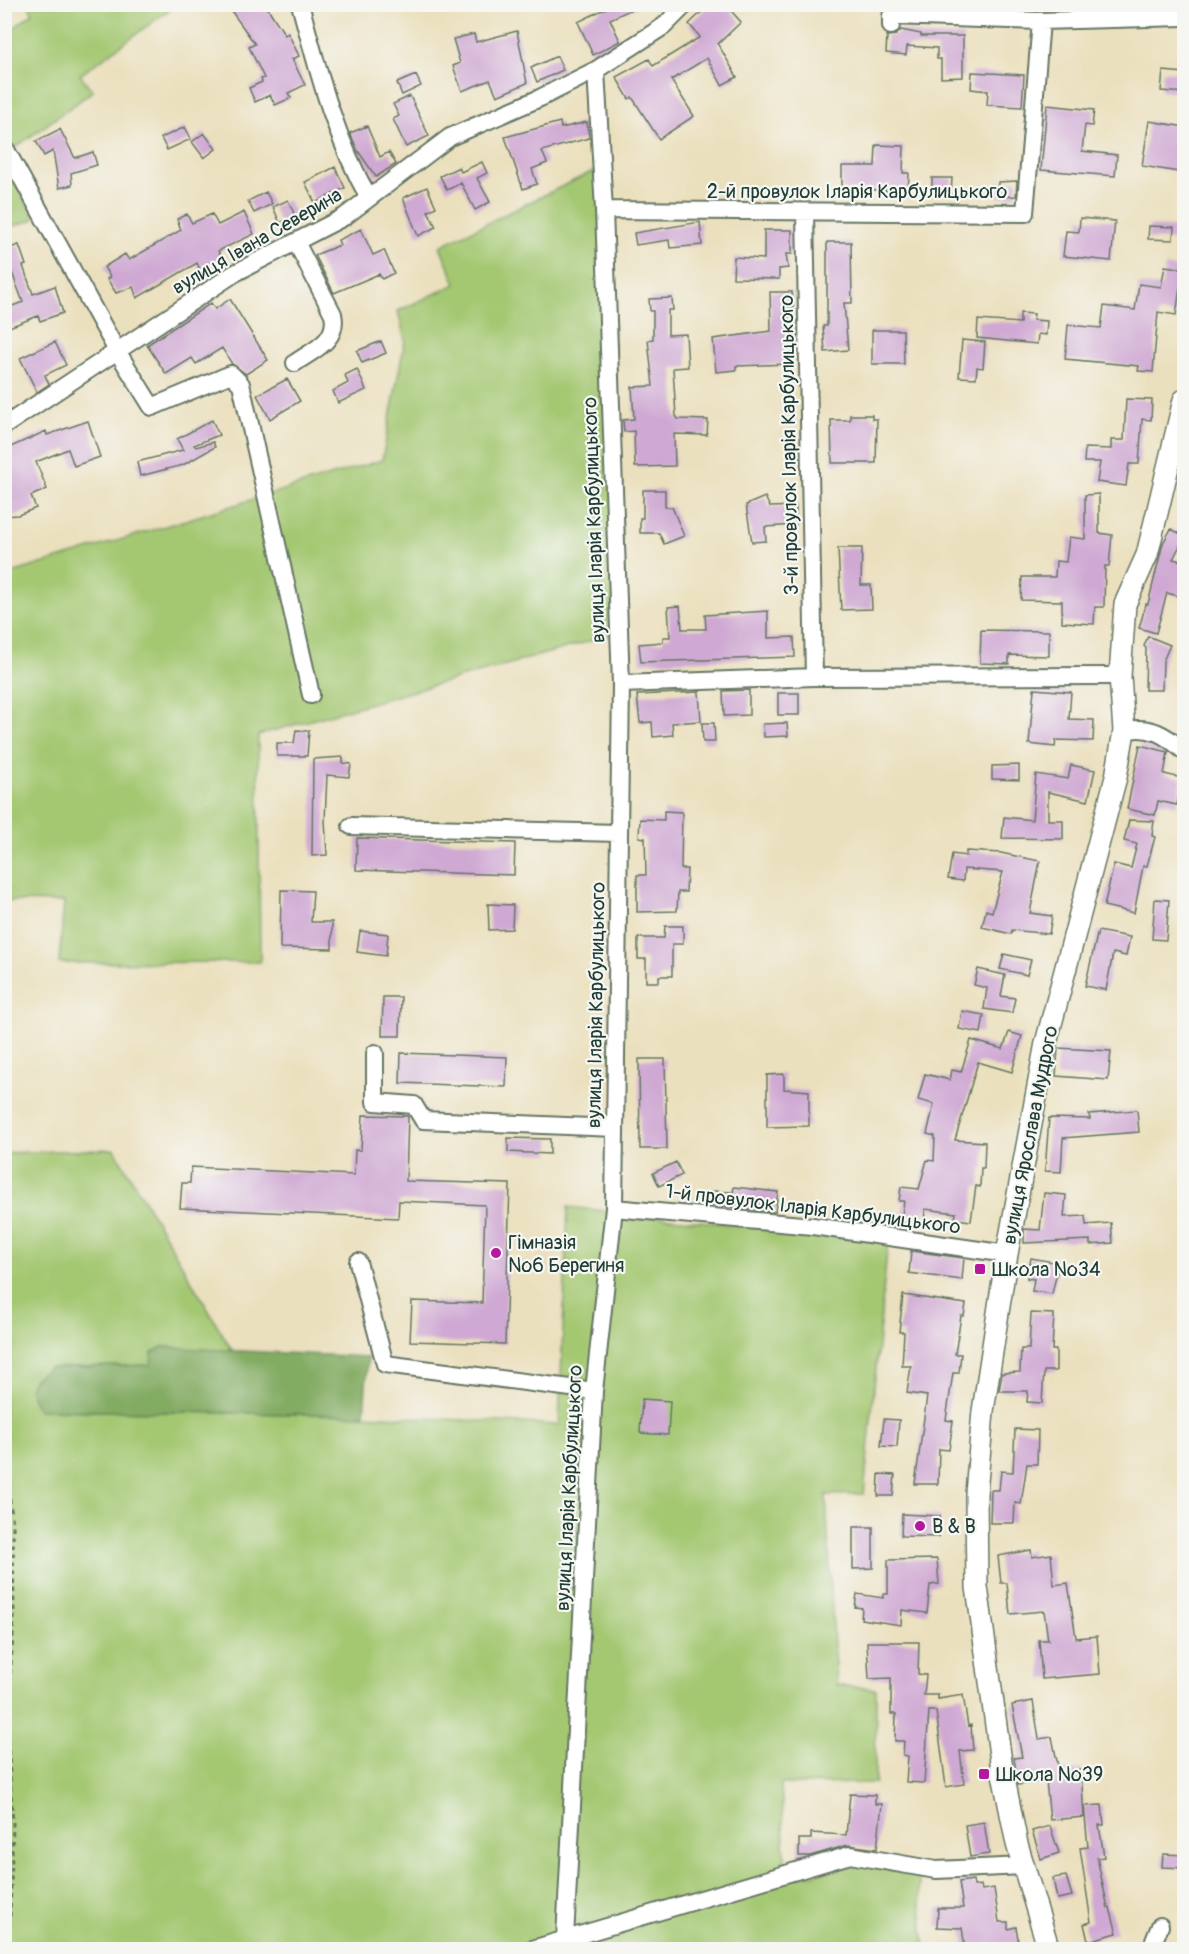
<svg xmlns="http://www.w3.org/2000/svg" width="1189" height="1954" font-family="Pangolin,sans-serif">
	<rect width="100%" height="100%" fill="#f6f6f2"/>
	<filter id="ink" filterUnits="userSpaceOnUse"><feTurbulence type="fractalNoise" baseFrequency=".0167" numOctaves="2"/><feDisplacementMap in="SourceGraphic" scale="12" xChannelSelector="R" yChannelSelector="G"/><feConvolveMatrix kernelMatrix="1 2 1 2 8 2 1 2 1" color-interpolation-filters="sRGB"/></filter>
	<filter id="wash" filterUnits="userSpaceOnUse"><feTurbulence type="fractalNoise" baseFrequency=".008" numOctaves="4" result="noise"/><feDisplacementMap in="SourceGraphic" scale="24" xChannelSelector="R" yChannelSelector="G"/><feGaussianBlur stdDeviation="1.35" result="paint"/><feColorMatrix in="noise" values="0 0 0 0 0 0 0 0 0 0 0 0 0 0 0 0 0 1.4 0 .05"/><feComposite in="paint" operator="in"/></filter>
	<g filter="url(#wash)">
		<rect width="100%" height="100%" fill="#ebe0be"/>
		<path fill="#a4c872" stroke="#628253" stroke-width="1.5" d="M28,5H176L80,75L93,91L5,155L4,35L33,13Z
			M606,165L626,631L258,735L260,962L59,963L64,902L5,901V575L382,460L405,340L398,311L456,284L440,246Z
			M16,183L35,219L5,229L4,185Z
			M114,1149L233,1352L162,1347L151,1365L49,1368L38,1410L364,1415L559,1425L568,1207L888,1241L864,1494L826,1495L836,1685L876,1689L875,1783L781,1784L786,1879L858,1865L918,1874L925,1949H5L4,1153Z"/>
		<path fill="#83ac64" stroke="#51744c" stroke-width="1.5" d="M162,1347L368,1357L364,1415L38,1410L29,1389L33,1379L49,1368L151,1365L152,1353Z"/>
		<g id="blocks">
			<path fill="#cfa9d3" d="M249,4H265L285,35L288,33L299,56L292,59L305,85L288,93L291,98L275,105L270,95L255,102L249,88L262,82L261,79L264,78L249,47L255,44L232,12Z
				M614,4H643L610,19L620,41L593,55L578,22Z
				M710,4H725L741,22L718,44L737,77L722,85L707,58L671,80L694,116L659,139L632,97L629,99L616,77L649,59L653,66L700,37L689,24Z
				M901,30L921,34V36H963V77L941,78V59H937V48L907,46L906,55L886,53L887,36L896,35Z
				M517,31L527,83L497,96L490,80L462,91L453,66L460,63L453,39L474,34L476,42Z
				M557,56L563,70L537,82L531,68Z
				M1163,71L1185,73V93L1161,91Z
				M972,72L1024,75L1022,107L987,105L988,91L971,89Z
				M416,75L421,86L402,95L397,83Z
				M410,96L429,136L406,147L393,119L399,116L393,104Z
				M1047,105L1094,110L1092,126L1085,125L1082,151L1117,155L1115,176L1041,170Z
				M1149,121L1185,127V173L1142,166Z
				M560,122L561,128L587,122L589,138L542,151L547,163L532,169L537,184L523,189L505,137Z
				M367,126L380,157L389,152L396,164L376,177L358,151L350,133Z
				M185,127L191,139L167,150L161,138Z
				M60,129L75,158L93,152L97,165L71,173L72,185L59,188L53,151L44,156L36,141Z
				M204,133L216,149L204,158L192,142Z
				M876,145L904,146L903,173H909L908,193L886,192V190H842V166H875Z
				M482,162L487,173L477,178L490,202L475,210L461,183L447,190L440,176L459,167L461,172Z
				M335,167L345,188L315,203L305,182Z
				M932,178H952L951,195L932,194Z
				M1017,181L1016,196L998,197V182Z
				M427,187L436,207L428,211L436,227L418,236L403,198Z
				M266,192L272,204L254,213L248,201Z
				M288,200L295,216L280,223L273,207Z
				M244,212L254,234L218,251L223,262L201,272L197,263L137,298L133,287L116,293L107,279L110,277L104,267L125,254L129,260L181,230L177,219L187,214L192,223L212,214L218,225Z
				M1080,218L1115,221L1111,261L1063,256L1066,231L1079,232Z
				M700,222L702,245L670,248L669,240L636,245L634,233Z
				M1149,226L1174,227L1173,240L1148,239Z
				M361,229L373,255L384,250L394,273L382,279L379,274L334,293L315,255L340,245L338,240Z
				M764,230H792V254H786L788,268L779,269V279L733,278L734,257L764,259Z
				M827,242H851L852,303H844L848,350L825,352L823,326H827Z
				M19,245L26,265L23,266L33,294L55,286L63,313L40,321L38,316L4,329V309L23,302L11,270L4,272V250Z
				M1165,266L1185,269V289L1180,288L1176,315L1158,312L1153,372L1138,371L1139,366L1065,359L1068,325L1101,328L1104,306L1135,310L1139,284L1161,287Z
				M770,292H792L793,307L788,308L790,364L736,366V370L716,372L713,339L771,331Z
				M672,298L673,310H668V335L686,334L688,367L673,368L676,416L678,419L708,420L707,435L674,434L675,466L635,467L634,431L624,432L623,420L634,419L632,387L653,386L648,340L653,339V311H650L649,299Z
				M230,299L268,360L246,374L232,364L222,348L196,364L192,358L166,374L147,345L211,303L215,309Z
				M1020,313L1034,314L1033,320L1047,321L1046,335L1038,334L1037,344L977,338L978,320L1020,323Z
				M872,330H903L904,364H872Z
				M962,340L985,342L983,368L977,367L976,378L959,377Z
				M381,341L386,353L362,363L357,351Z
				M55,342L66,365L45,375L49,384L37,392L20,358Z
				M357,369L366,390L338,403L333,391L348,383L345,375Z
				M287,379L300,401L270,419L257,395Z
				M1126,399L1152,400L1151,420L1142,419L1139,464H1129L1126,486L1097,482L1100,462H1084L1085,448L1111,449V440H1124Z
				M850,415H872V419H877L876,463H832L831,420H850Z
				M212,420L219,435L194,445L196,447L213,442L215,447L183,465L140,476L137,462L183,450L177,439Z
				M88,421L100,457L74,466L68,449L36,462L47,489L31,496L36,508L18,515L4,516V450L46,431L47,435Z
				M643,490H665V507H672L684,536L664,544L659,533H640V518H643Z
				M1099,494V533L1112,535L1109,566H1105L1104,607H1095L1094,624L1062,622V601L1021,600L1022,577H1055L1056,561L1066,562L1069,537L1085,539V495Z
				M765,497L770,507L796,506V525L765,527L766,541L752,542L746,505Z
				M1171,529L1185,536L1173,559L1185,562V598L1167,593L1156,633L1139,628L1146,604H1148L1163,543Z
				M838,548H862L861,585H871L872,609L841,610Z
				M680,606L682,629H706L705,615L768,611V638L794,637L795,657L641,662L639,644L663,642V637H670L668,607Z
				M981,630L1049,631V656L1009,655V664L980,663Z
				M1148,636L1170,645L1163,661L1162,690H1145L1146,648L1144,646Z
				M1034,689L1071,692L1069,719L1094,720L1093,741L1056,740L1055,747L1029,744Z
				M749,690V715L724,716L723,691Z
				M699,692L701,721L672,723L673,735L653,737L652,722L640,723L637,695Z
				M778,693H799V715H778Z
				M702,723H714L715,742H703Z
				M787,723L788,736L764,737L763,724Z
				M296,730L309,731L307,756H277V743H294Z
				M1140,745L1168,752L1164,774L1182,778L1177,805L1158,801L1155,815L1127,809Z
				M343,757V763L351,764L349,777L327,775L325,820L327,855L312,856L313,759Z
				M1019,765V780L992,779V766Z
				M1071,765L1095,770L1088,801L1048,792V820H1063V839L1002,838L1004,817L1032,820L1036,774L1068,779Z
				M664,811L682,812L681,869H687L686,892H678L677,911L637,912V875H646L645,838L639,837L640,819L664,820Z
				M1129,820L1154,821L1152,836L1155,837L1147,866H1143L1134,913L1104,906L1114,864L1131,868L1137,844L1124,841Z
				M357,838L515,843L514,875L356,870Z
				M966,851L1001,853L1040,861L1030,913L1052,916L1049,934L1012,930L1011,934L982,927L986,910L992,912L1003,872L964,869L963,881L948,879L952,854L966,856Z
				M281,890L313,891L311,922H332V949L280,948Z
				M1155,899L1169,900L1166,940L1152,939Z
				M488,904L513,905L512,929L489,930Z
				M665,926H683V944H672V976H659V982H646V959H638V938H664Z
				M360,931L388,934L386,956L357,952Z
				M1098,931L1130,937L1126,956L1113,953L1106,990L1085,986Z
				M1004,954L1031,960L1027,975L1000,969Z
				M978,969L1005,975L1001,996L1015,998L1012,1013L984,1009L987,988L974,985Z
				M383,997H401L400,1036H382Z
				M962,1011L984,1015L981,1033L959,1029Z
				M1009,1032L1022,1036L1012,1072L978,1062L955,1140L985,1142L984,1168H981L980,1187L976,1186L971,1221L955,1219L956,1213L925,1209L924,1224L901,1222L904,1201H899L901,1187L919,1189L927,1160L934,1161L935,1136L927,1134L934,1104L918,1100L925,1074L950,1080L952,1070L961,1072L971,1040L1003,1049Z
				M1058,1048L1111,1051L1108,1080L1056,1076Z
				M401,1053L507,1057L506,1087L400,1083Z
				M639,1059H665L667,1149H640Z
				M784,1074V1089L809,1091V1126L767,1127V1075Z
				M1137,1110L1139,1132L1063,1138L1061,1172L1045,1171L1049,1118L1090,1119L1089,1114Z
				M363,1115L408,1116L406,1181L510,1184L505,1344L410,1341L412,1301L482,1303L485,1205L399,1201L398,1218L180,1208L182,1183H190L191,1167L354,1175L355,1150H361Z
				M508,1138L550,1139V1154L508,1152Z
				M676,1162L682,1175L659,1186L653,1173Z
				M734,1187L778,1192L775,1212L711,1205L712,1191L733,1192Z
				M1044,1193L1066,1195L1064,1217L1085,1216L1086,1225L1111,1223L1113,1243L1090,1245V1240L1024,1243V1229L1040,1230Z
				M911,1251L964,1258L962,1280L909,1273Z
				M1031,1258L1059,1263L1052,1294L1032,1291L1034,1279L1027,1278Z
				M903,1295L966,1304L964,1316H961L955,1354H961L959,1373H953L946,1420L953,1421L949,1450L939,1449L938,1484H915L927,1396L907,1393L911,1366H902L904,1332H899Z
				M1031,1313L1054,1314L1052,1350H1056V1371H1044L1042,1403L1027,1402L1028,1391H999L1002,1373L1020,1372L1021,1349H1029Z
				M642,1399L670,1401L668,1435L640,1433Z
				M884,1419L899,1420L897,1447L881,1446Z
				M1015,1429L1038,1430L1037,1464H1027L1021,1504L1015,1503L1014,1523H990L991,1490H999L1001,1471L1013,1472Z
				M879,1474L895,1475L893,1496H878Z
				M902,1514L940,1516L939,1537L901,1536Z
				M853,1527H873V1568L853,1569Z
				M1031,1550L1032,1557L1051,1554L1054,1585L1068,1583L1076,1638L1097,1636L1100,1674L1042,1679L1039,1640H1048L1044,1611L1010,1614L1007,1583H1001L998,1556Z
				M937,1559L939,1584L930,1585L927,1613L902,1610L901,1625L861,1619L862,1608L855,1607L857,1594L883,1598V1594H888V1560Z
				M867,1642H919L918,1674L926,1675L924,1695H938V1699L963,1695L968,1726L971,1725L973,1750L960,1751L964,1784L946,1787L936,1711H929L924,1783L906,1782L908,1756L903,1755L904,1741H895L896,1714H891V1678L869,1679Z
				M1033,1701L1039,1739L1052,1737L1059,1771L1081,1770L1084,1817L1050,1820L1046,1781L1018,1785L1014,1758L1022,1757L1012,1705Z
				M850,1794L875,1795V1804H882L877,1849L848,1845L810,1856H799V1839H811V1833L846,1835Z
				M1102,1805L1104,1825H1099L1104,1857L1097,1858L1108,1908H1110L1117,1933L1088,1941L1084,1924L1091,1922L1080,1848L1088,1847L1084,1806Z
				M984,1822L989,1854L970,1857L965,1825Z
				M1050,1826L1059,1853L1041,1859L1032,1831Z
				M1163,1854L1185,1855V1868L1162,1867Z
				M1066,1876L1072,1896L1057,1899L1053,1878Z
				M973,1880L974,1886L981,1885L982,1890L994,1888L999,1922H1008V1929L1016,1927L1020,1950H987L986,1945L965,1948L962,1928L937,1927L938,1908H963L959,1882Z"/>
		</g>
	</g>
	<g filter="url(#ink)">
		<use href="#blocks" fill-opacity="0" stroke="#667664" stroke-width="1.5"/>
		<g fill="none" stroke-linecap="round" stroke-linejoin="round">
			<defs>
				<path id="minor" d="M300,4C318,71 335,138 369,198
					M891,26V16L1041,21
					M4,146L117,351L152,407L231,374L241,384L311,695
					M604,210L1025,213L1041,21L1184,17
					M805,212L814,677
					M295,363C313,350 339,341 333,314L296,242
					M4,426L235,273L344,217L450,137L540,98L596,70L664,26L686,4
					M621,684L814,677L1120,676
					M1124,731C1149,724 1166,735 1184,751
					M351,826L619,833
					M375,1053V1102L414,1105L423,1120L615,1128
					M614,1208L813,1226L1007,1254
					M358,1262L385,1364L594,1391
					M565,1938L594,1391L614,1208L621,684L604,210L596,70
					M529,1950L850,1855L936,1870L1024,1866
					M1144,1950L1151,1948L1160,1926"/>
				<path id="major" d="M1049,1950L1017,1844L1002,1769L977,1587L976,1494L983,1411L1007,1254L1046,1043L1116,777L1124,731L1120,676L1125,604L1147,555L1184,400"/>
			</defs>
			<use href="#minor" stroke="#667664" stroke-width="20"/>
			<use href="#major" stroke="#667664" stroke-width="24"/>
			<path stroke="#667664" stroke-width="3" stroke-dasharray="4.5 4.5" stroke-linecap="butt" d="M4,1454L13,1525L14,1621L7,1724L13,1824L9,1950"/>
			<use href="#minor" stroke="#fff" stroke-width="16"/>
			<use href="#major" stroke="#fff" stroke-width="21"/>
		</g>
	</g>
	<g fill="#b5179e" stroke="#f6f6f2" stroke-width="2">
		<circle cx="496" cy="1253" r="6"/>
		<rect x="974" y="1263" width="12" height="12" rx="3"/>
		<circle cx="920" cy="1526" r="6"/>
		<rect x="978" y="1768" width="12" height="12" rx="3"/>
	</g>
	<g text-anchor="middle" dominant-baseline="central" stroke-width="4.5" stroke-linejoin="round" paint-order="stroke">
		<g font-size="20" fill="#1f3d34" stroke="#f6f6f2">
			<text x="857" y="191">2-й провулок Іларія Карбулицького</text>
			<text transform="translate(257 241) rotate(-30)">вулиця Івана Северина</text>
			<text transform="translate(789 445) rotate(-91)">3-й провулок Іларія Карбулицького</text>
			<text transform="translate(594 520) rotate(-92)">вулиця Іларія Карбулицького</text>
			<text transform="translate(596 1005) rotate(-89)">вулиця Іларія Карбулицького</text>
			<text transform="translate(1030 1135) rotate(-79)">вулиця Ярослава Мудрого</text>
			<text transform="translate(813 1209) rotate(7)">1-й провулок Іларія Карбулицького</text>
			<text transform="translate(569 1488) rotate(-87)">вулиця Іларія Карбулицького</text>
		</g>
		<g font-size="20" fill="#1f3d34" stroke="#f6f6f2" text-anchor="start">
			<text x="508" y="1242">Гімназія<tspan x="508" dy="23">№6 Берегиня</tspan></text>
			<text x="992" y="1269">Школа №34</text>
			<text x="932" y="1526">B &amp; B</text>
			<text x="996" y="1774">Школа №39</text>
		</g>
	</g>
	<rect width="1189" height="1954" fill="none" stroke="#f6f6f2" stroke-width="24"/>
</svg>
